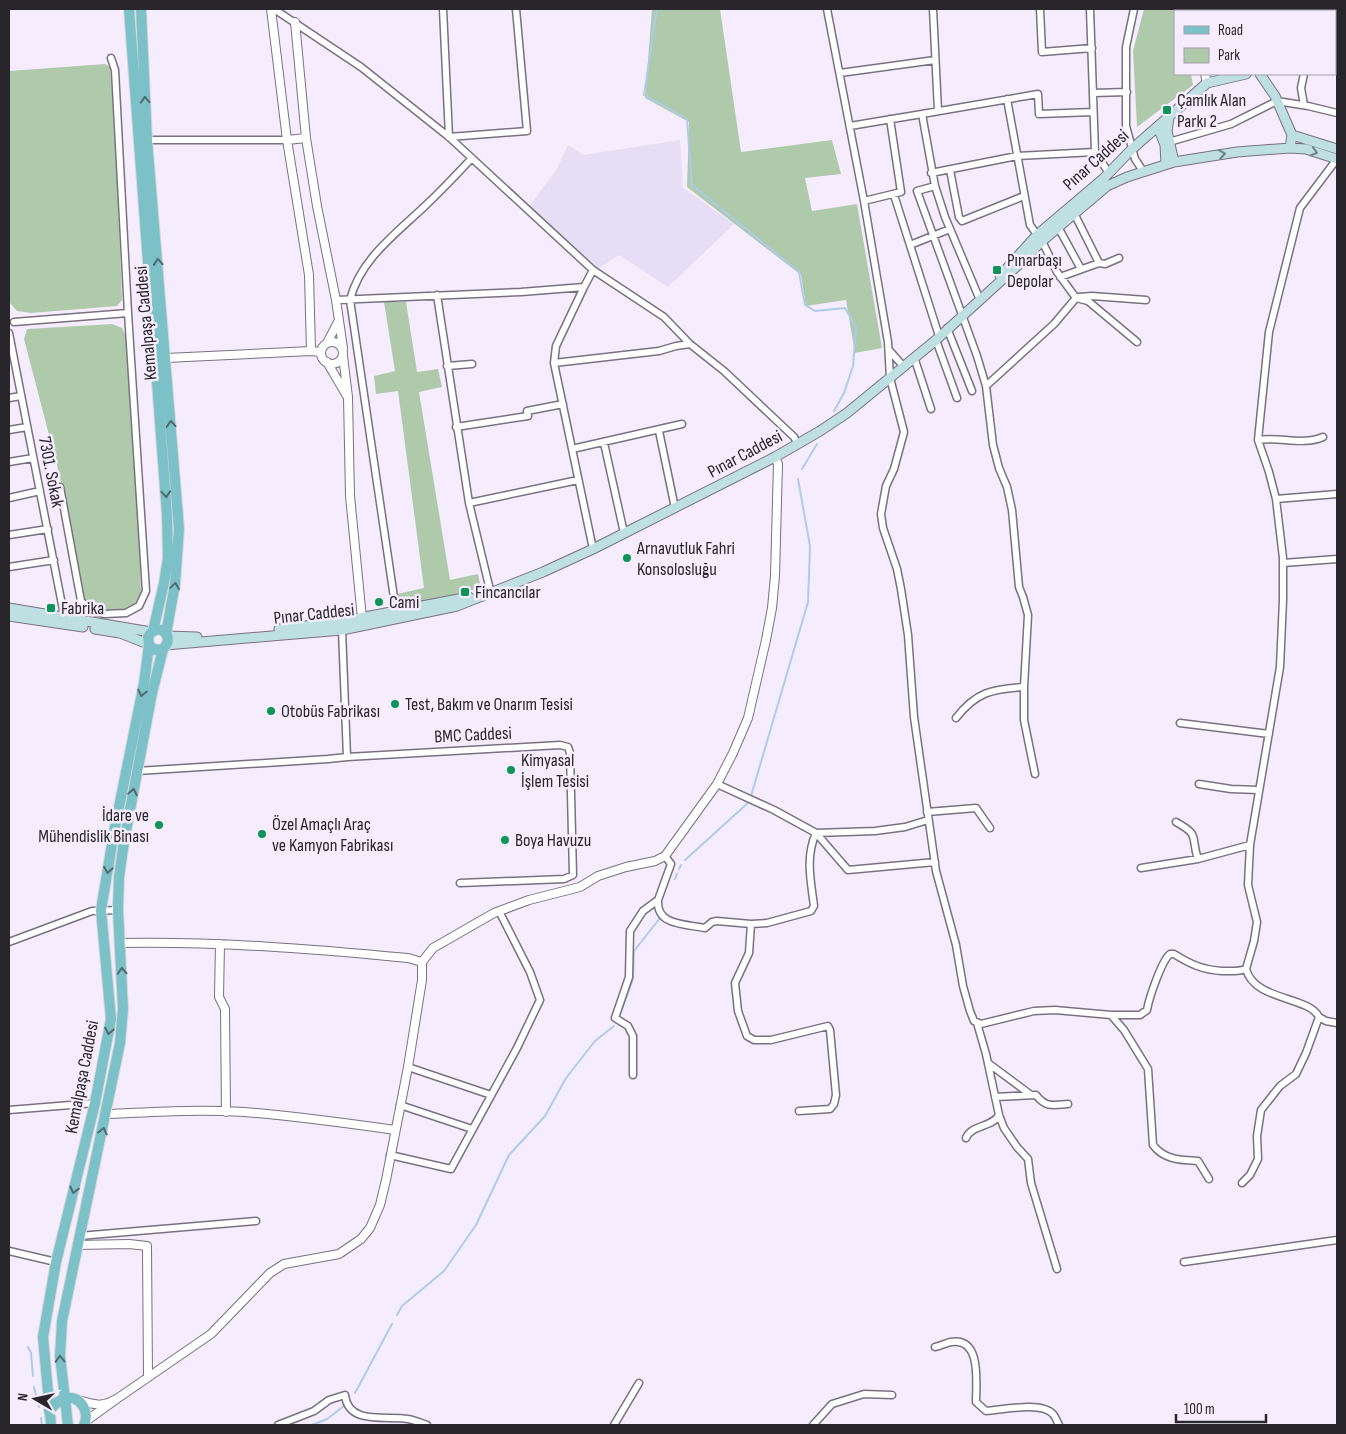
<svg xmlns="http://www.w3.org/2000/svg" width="1346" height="1434" font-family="'Sofia Sans Condensed',sans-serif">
	<rect width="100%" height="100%" fill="#f5edfe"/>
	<path fill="#e6def4" d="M680,140L683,188L734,224L668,287L619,255L597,269L565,243L528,208L557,169L568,145L584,155Z"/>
	<path fill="#afcaaa" d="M652,9H720L741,152L832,140L841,174L805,178L812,211L857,204L882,348L855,353L846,300L806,306L801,275L687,187L689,122L645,98Z
		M1144,9H1174L1175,74H1191L1193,85L1137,127L1133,51Z
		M105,64L110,67L115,127L122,300L117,306L31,313L17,311L10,303L9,274V71Z
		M384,302H406L417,372L438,369L442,387L419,392L450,580L478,574L481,588L399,608L397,594L424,588L398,391L376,394L374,376L395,371Z
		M112,324L122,328L127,338L136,447L141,592L134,605L115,613L92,606L84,598L59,473L24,339L27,329Z"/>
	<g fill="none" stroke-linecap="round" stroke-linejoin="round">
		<path stroke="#adcbec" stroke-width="2" d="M657,9L644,95L687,119L692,185L799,272L805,305L815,311L845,308L856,327L853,366L844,393L834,411
			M802,469L817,444
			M751,796L808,602L810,546L798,479
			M685,860L749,802
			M679,869L681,865
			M675,879L677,874
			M619,1017L633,979L634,951L660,918
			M397,1315L402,1306L444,1271L476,1225L509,1155L545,1116L566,1078L595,1041L614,1026
			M28,1347L31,1353L33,1376
			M34,1387L39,1407
			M355,1393L392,1324
			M41,1418L42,1425
			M312,1425L327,1419L344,1406"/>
		<defs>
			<path id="minor" d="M274,9L361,67L449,137L593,270L664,317L690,344L724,371L794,437L798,444
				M443,9L449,137L527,131L516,9
				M827,9L864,201L888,342L890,378L904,432L894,469L886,486L881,514L883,528L897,569L901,589L908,635L914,717L936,871L956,945L963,986L970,1011L974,1021L981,1024L1034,1011L1055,1010L1111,1015H1140L1147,1010C1149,998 1162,960 1170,954H1174C1190,964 1203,970 1222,971C1231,971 1238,972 1246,969L1254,941L1257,922L1248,885L1250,845L1280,667L1283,600V558L1276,499L1269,472L1258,440L1269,332L1300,208L1337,159
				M933,9L938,111
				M1040,9L1042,52L1092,48
				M1090,9L1095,152L1109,173
				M1134,9L1126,47V126L1135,159L1143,171
				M1252,9V11
				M1304,9L1306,11
				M1335,46H1337
				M840,73L935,60
				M1093,93L1127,92
				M1304,105L1301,88L1304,74
				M922,114L1038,94L1039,114L1093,112
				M850,126L922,114L935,186L945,217L980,300
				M147,140H287
				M1169,142L1231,124L1277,101L1308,106L1337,113
				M950,170L959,217L962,221L1024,196
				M931,173L1017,156L1095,152
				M935,186L917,191L977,356L986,386L993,445L999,468L1007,487L1012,510L1019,587L1023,597L1028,615L1024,687V720L1035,774
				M894,195L939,336
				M864,201L901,192L890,119
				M1074,213L1099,263L1105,264L1119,258
				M1058,227L1081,269
				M910,245L950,229
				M1060,277L1099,263
				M437,295L469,503L491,594
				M1079,297L1092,296L1146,300
				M1076,298L1088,301L1137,342
				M336,300L521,292L584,287L593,270
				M14,322L128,313
				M947,328L972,391
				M9,333L65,620
				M936,340L957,398
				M889,350L903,366
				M914,357L931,409
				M554,363L556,346L584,287
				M447,366L472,364
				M986,386L1054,324L1076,298L1057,272L1042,241L1030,225L1007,99
				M9,398L21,396
				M456,427L528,416L527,411L563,404
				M9,430L27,427
				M659,431L675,508
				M1258,440C1279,436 1302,446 1323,437
				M604,443L624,533
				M572,449L682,424
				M9,462L33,458
				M60,487L81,601L91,611L105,614L126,613L139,606L146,591L128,313L115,70L111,58
				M9,498L40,491
				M1276,499L1337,494
				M469,503L578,480
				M9,535L48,529
				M593,549L554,363L659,351L676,346L690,344
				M1283,563L1337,559
				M9,567L54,560
				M396,611L350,300C360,259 397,233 426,205C442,190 457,174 472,158
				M342,630L347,757
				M956,718C976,692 992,689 1024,687
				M1180,723L1269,734
				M137,771L328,759L347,757L560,745L568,747L570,753L573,875L564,879L460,883
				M717,784L774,810L816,833L875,831L905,827L928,820
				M1199,784L1231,789L1258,790
				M927,812L976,808L990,828
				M1176,822C1201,836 1190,836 1198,859
				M1141,868L1198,859L1250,845
				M658,900C656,926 686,924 705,928L712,922L717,921L751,924
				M9,942L92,911L118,910
				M1111,1015L1124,1030L1148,1069L1153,1145C1164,1160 1181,1160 1198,1161L1209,1179
				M1319,1017L1326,1021L1337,1023
				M977,1023L986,1054L999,1115L1004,1128L1017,1147L1028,1159L1031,1183L1057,1269
				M988,1063L1031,1095
				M408,1067L491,1095
				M633,1075V1036L628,1026L615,1018L629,977L630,931L643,911L658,900L671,864L665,856
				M995,1097L1036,1095C1046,1108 1053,1105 1068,1104
				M400,1105L472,1129
				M9,1110L95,1103
				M799,1111L830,1109L834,1104L836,1095L830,1030L828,1026L771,1040H754L747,1036L738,1011L735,983L749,953L751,924L767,923L811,911L814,906C811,882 805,857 816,833L848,870L935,862
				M966,1138C972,1124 992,1128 999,1115
				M390,1155L451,1169L517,1048L540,1000L530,972L499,911
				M1242,1183L1250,1175L1258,1159L1257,1136L1261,1110L1280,1086L1296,1074L1306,1053L1319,1017C1309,996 1254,1001 1246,969
				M79,1236L256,1221
				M9,1251L56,1262
				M1184,1262L1337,1240
				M935,1347C940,1346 946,1343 951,1342C982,1337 976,1383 976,1402L986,1411C1002,1410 1041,1401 1053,1414C1056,1417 1057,1422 1059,1425
				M278,1425L314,1411L329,1400L345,1395C348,1426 388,1415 408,1419C414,1420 421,1423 427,1425
				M614,1425L639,1383
				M813,1425L832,1404L864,1394L892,1395"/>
			<path id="tertiary" d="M271,9L287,140L309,275L311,351
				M1186,9V11
				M295,22L306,138L317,206L336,300L343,348
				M1205,74L1207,83
				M287,140L306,138
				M321 353a11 11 0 1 1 22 0a11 11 0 1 1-22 0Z
				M327,343L338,322
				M343,356L348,397L350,496L362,618
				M166,358L311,351L321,352
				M327,362L347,396
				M120,943C216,941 313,949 408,958L422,962
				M220,944L219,997L225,1009L226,1112
				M107,1114C152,1112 198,1109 244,1112C294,1116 345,1123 395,1130
				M77,1245L129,1244L147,1246L148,1377
				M118,1398L211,1334L270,1273L284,1264L339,1254L361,1239L370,1228L380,1205L386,1180L408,1067L422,980V962L433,948L494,913L529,900L580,887L598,876L626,867L655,861L665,856L717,784L733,753L748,718L766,640L772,608L775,576L778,464L775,457
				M78,1400C96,1405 102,1408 118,1398L86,1421"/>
			<path id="secondary" d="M1260,74L1275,96L1292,135L1290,148
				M1169,118L1167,131L1174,162
				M1158,127L1165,145L1166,164
				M1292,135L1337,149
				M1000,276L1037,235L1103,179L1132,149L1207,83L1246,74
				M9,608L151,632
				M9,616L83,627
				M95,629L120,633L148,644
				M279,629L339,622L469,597
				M167,636L197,637
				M166,645L342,630L457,606L543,572L593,549L775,457L820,431L847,413L936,340L1015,268L1042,241L1107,186L1127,177L1174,162L1237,152L1290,148L1306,149L1337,159"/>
			<path id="primary" d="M129,9L167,515L168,558L164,583L153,631
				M141,9L147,140L179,529L175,584L166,634
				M49,1411C54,1406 58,1400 65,1398C81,1395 90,1412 84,1425
				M51,1425L43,1337L56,1262L95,1103L111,1019L101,910L114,832L144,683L149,645
				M68,1425L60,1356L62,1321L120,1043L123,1009L118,910L119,877L124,842L152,693L163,649C177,636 157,620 148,637L149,645L155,650L163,649"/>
		</defs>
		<use href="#minor" stroke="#797180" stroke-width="9"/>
		<use href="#tertiary" stroke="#797180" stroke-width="10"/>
		<use href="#secondary" stroke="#797180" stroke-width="11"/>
		<use href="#primary" stroke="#d8d8d9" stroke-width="12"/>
		<use href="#minor" stroke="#fff" stroke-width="6"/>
		<use href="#tertiary" stroke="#fff" stroke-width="8"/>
		<use href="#secondary" stroke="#bee0e3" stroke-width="9"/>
		<use href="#primary" stroke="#7cc1c7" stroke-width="10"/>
	</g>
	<defs><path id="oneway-chevron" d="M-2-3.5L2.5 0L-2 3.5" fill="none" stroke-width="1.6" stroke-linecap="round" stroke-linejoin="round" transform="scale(1.25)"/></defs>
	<g stroke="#4e6b71">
		<use href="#oneway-chevron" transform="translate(145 100) rotate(-93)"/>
		<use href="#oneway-chevron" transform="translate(158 262) rotate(-95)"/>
		<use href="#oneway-chevron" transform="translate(171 424) rotate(-94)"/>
		<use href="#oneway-chevron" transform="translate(166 494) rotate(86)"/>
		<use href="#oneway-chevron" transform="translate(175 586) rotate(-82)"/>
		<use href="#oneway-chevron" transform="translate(142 693) rotate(102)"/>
		<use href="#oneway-chevron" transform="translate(133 792) rotate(-79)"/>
		<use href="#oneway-chevron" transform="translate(108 870) rotate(99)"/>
		<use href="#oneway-chevron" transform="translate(122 971) rotate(-93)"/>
		<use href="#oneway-chevron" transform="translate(109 1031) rotate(101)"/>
		<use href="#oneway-chevron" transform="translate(103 1131) rotate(-77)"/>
		<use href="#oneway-chevron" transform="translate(74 1190) rotate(104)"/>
		<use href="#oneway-chevron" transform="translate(60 1359) rotate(-92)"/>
	</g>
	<g stroke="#738287">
		<use href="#oneway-chevron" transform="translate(1314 152) rotate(17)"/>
		<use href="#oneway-chevron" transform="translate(1222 154) rotate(-9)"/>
	</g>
	<g fill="#0c9554" stroke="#f5edfe" stroke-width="2">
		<rect x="1162" y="105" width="10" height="10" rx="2.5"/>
		<rect x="992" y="265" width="10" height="10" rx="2.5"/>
		<circle cx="627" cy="558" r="5"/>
		<rect x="460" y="587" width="10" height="10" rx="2.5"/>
		<circle cx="379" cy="602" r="5"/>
		<rect x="46" y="603" width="10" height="10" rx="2.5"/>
		<circle cx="395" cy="704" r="5"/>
		<circle cx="271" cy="711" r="5"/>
		<circle cx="511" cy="770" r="5"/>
		<circle cx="159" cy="825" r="5"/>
		<circle cx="262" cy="834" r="5"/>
		<circle cx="505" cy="840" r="5"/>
	</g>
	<g text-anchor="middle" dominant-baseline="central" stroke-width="5" stroke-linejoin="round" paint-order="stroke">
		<g font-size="18" fill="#28252b" stroke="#f5edfe" text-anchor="start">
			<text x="1177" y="100">Çamlık Alan<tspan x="1177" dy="21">Parkı 2</tspan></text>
			<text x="1007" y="260">Pınarbaşı<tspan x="1007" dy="21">Depolar</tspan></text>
			<text x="637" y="548">Arnavutluk Fahri<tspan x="637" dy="21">Konsolosluğu</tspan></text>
			<text x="475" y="592">Fincancılar</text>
			<text x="389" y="602">Cami</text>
			<text x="61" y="608">Fabrika</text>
			<text x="405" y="704">Test, Bakım ve Onarım Tesisi</text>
			<text x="281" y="711">Otobüs Fabrikası</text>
			<text x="521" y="760">Kimyasal<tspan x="521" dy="21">İşlem Tesisi</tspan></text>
			<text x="149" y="815" text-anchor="end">İdare ve<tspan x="149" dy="21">Mühendislik Binası</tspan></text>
			<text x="272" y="824">Özel Amaçlı Araç<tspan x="272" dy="21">ve Kamyon Fabrikası</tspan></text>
			<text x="515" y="840">Boya Havuzu</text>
		</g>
		<g font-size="18" fill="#28252b" stroke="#f5edfe">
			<text transform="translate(1096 160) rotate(-42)">Pınar Caddesi</text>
			<text transform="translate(146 323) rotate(-95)">Kemalpaşa Caddesi</text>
			<text transform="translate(745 454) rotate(-28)">Pınar Caddesi</text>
			<text transform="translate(51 472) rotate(79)">7301. Sokak</text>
			<text transform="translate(314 614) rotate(-6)">Pınar Caddesi</text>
			<text transform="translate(473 735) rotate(-3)">BMC Caddesi</text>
			<text transform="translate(82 1077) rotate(-79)">Kemalpaşa Caddesi</text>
		</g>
	</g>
	<rect width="1346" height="1434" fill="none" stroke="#28252b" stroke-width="20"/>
	<rect x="1174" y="10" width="162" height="65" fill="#f5edfe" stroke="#a39daa"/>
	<rect x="1184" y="26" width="25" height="8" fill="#7cc1c7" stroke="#a39daa"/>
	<text x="1218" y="35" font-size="15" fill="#28252b">Road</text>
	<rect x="1184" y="48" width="25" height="15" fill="#afcaaa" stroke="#a39daa"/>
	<text x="1218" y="60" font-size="15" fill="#28252b">Park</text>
	<g transform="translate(35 1399) rotate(279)" stroke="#f5edfe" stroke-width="4" paint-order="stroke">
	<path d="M0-4L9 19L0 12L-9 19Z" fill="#28252b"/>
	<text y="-8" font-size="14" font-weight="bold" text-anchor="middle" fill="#28252b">N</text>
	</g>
	<path d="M1176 1414v8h90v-8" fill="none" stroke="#28252b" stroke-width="2.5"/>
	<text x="1184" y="1414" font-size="15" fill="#28252b" stroke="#f5edfe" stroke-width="4" paint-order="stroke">100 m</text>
</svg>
